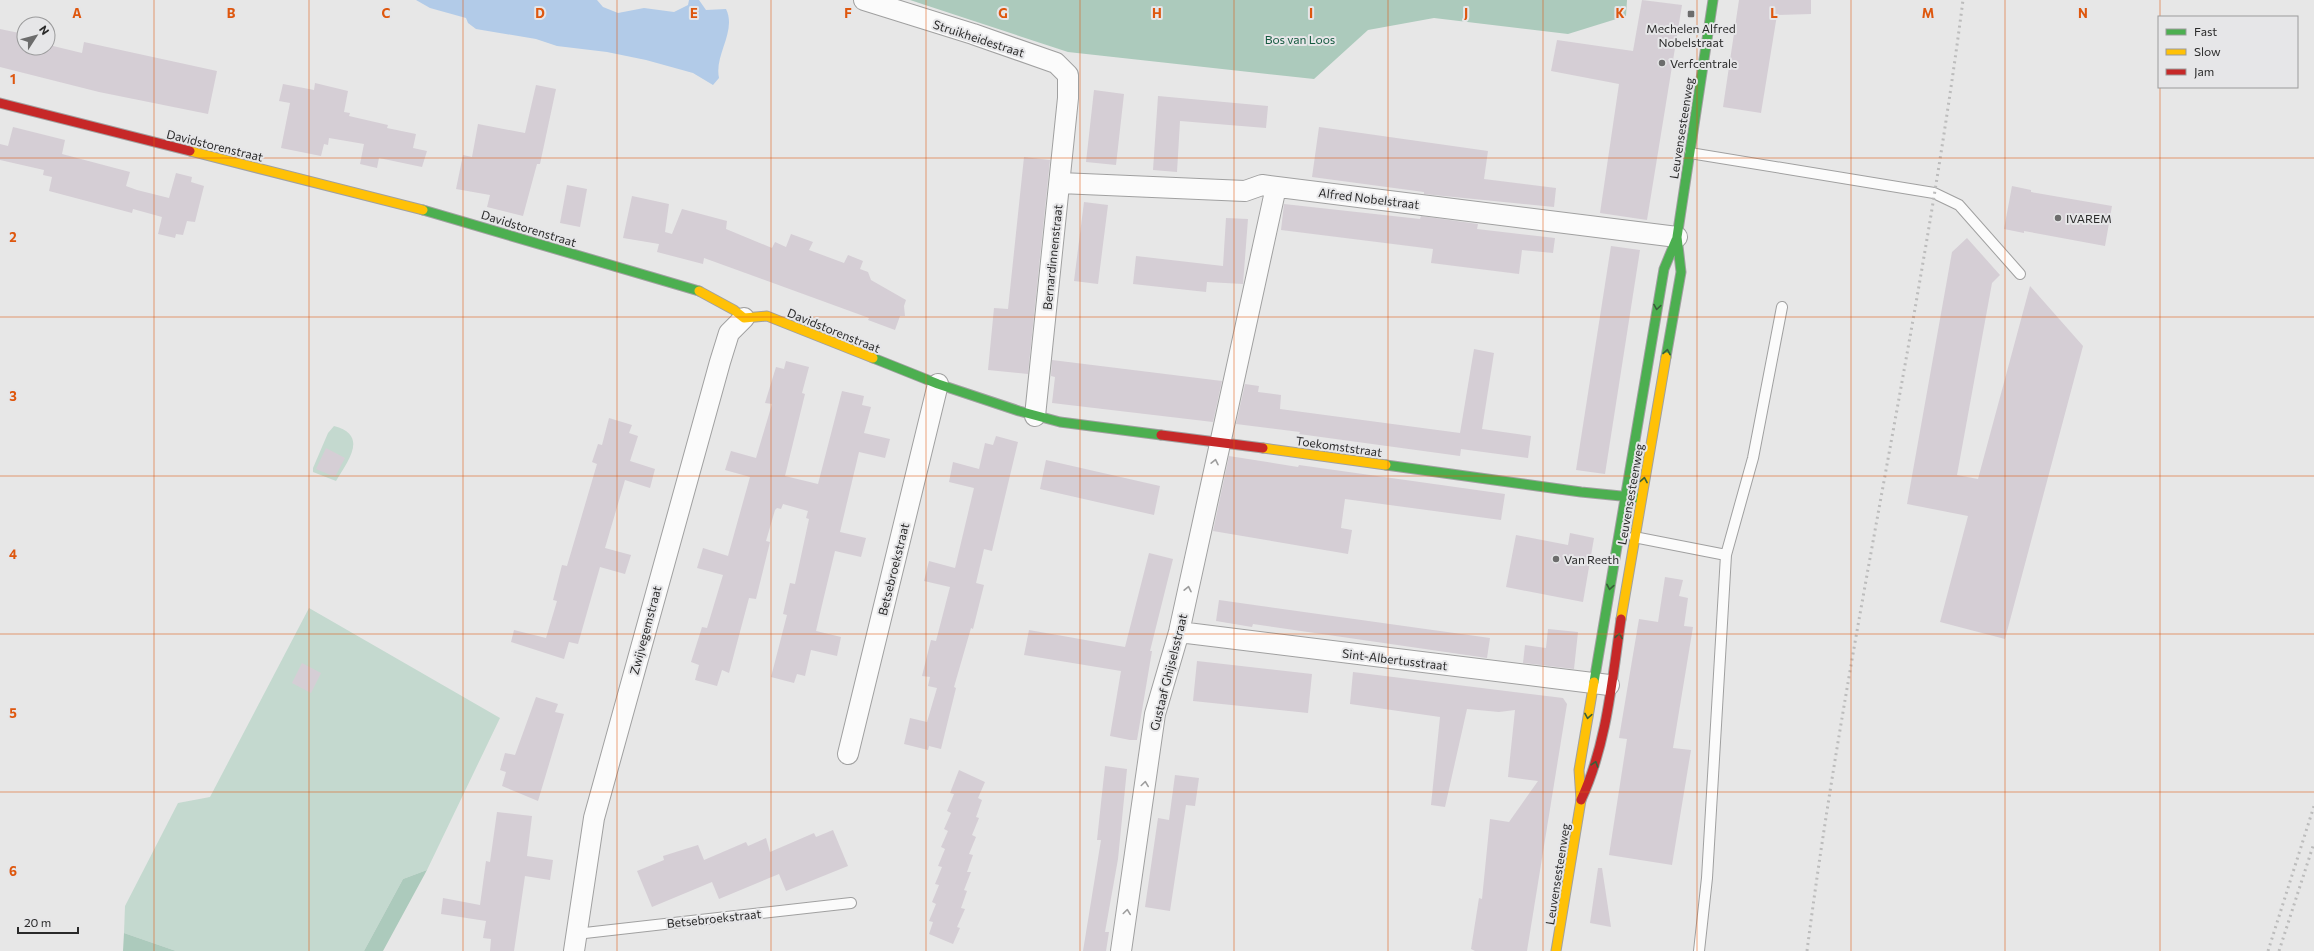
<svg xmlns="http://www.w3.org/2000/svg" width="2314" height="951" font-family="Commissioner,sans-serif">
	<rect width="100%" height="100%" fill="#e7e7e7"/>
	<path fill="#c4d9cf" d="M334,426C369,435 348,461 336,481L313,472V468L328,433Z
		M309,608L500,718L427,870L403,879L364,951H176L124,933L125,906L178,803L210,797Z"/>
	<path fill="#accabc" d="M910,0H1627L1626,16L1568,34L1434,18L1368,30L1314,79L1068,52Z
		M427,870L383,951H364L403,879Z
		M124,933L176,951H123Z"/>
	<path fill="#b2cbe8" d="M416,0H597L603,7L618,13L644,8L674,12L688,5L689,0H699L706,10L726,9C737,31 714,55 719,78L713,85L693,73L646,60L607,52L557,46L536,39L476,29L468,23L466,18L430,8Z"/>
	<path fill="#d5ced5" d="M1642,0L1682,5L1647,220L1600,213L1619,84L1551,71L1557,40L1633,51Z
		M1739,0H1811V14L1777,15L1761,113L1723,107Z
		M0,29L24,34V48H48V29L53,31L49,45L82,53L84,42L217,71L208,114L99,92L0,67Z
		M315,83L348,91L344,112L350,113L349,116L388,125L387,128L416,134L413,148L427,151L422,167L379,158L377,168L360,164L364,144L329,138L328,145L324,144L321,156L281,148L290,103L279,101L283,84L314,90Z
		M536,85L556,89L540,164H537L523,216L487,207L490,195L456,189L463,155L472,157L478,124L525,133Z
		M1094,90L1124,94L1116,165L1086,162Z
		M1158,96L1268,106L1266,128L1180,121L1177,172L1153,170Z
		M13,127L65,140L62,154L130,172L126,186L137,190L169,198L176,173L192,177L191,182L204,186L195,222L187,221L183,235L176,234L175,238L158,234L162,217L133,209L132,213L49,191L52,177L43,175L44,170L0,160V144L8,146Z
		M1319,127L1488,151L1484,179L1556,188L1554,207L1424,194V192L1312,177Z
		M1024,157L1050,160L1028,374L988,370L994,308L1008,309Z
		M567,185L587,189L580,227L560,223Z
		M2012,186L2031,190V192L2112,206L2105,246L2024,231V233L2004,229Z
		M632,196L669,204L665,232L672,234L682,209L727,221L726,229L772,248L775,242L786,247L791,234L813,242L809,250L844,263L848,255L863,261L860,269L868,272L871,280L906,300L904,306L905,316H900L895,330L868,320L869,318L704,258L703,264L657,252L659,244L623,238Z
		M1084,202L1108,205L1098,284L1074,281Z
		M1284,204L1420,219L1421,216L1478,224L1477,229L1555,238L1553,253L1522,250L1519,274L1431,263L1433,249L1281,230Z
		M1226,218L1248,219L1243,284L1207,282L1206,292L1133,284L1136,256L1223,266Z
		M1967,238L2000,275L1992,283L1957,475L1978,479L2030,286L2083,346L2005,639L1940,622L1968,516L1907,504L1952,252Z
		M1611,246L1640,250L1605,474L1576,470Z
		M1474,349L1494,353L1482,429L1531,436L1528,458L1461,449L1460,456L1299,434L1300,432L1236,424L1245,384L1259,386L1258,392L1281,395L1280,409L1460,433Z
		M1052,360L1222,381L1213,422L1052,403L1055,377L1051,376Z
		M786,361L809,367L802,393L805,394L785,476L818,484L842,391L864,396L862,405L871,407L864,433L890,439L885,458L859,452L840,532L866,538L861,557L835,551L822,605L816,631L841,637L837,656L811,650L805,676L797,674L794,683L771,677L787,615L783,614L790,583L795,584L809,519L806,518L808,511L783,504L781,509L777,508L775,510L766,541L770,542L756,599L749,598L729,673L722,670L717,686L695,680L699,665L691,662L702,627L707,628L723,575L697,568L703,548L728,556L750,477L725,470L731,451L756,458L772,404L765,403L776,367L784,369Z
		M609,418L632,425L629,433L638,436L630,461L655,469L650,488L625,480L605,548L631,555L625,574L600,567L578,644L569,642L564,659L511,642L514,630L546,638L557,601L553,600L562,565L567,566L597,464L592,462L598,444L602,445Z
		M996,436L1018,442L992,551L984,549L976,583L984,585L973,629L971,628L954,687L956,688L941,749L929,746L928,750L904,744L910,718L927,722L937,688L928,686L930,677L922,676L931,640L936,641L950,587L924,581L929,561L955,568L974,488L949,482L953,462L979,469L985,443L993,445Z
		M326,448L345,458L335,477L316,469Z
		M1229,456L1298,467L1299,465L1505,494L1501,520L1345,499L1341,528L1352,530L1348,554L1213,531Z
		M1046,460L1160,486L1154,515L1040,489Z
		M1570,533L1594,538L1583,602L1506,587L1516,535L1568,545Z
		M1149,553L1173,559L1150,651H1152L1137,740H1130L1110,736L1121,671L1024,655L1029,630L1125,647Z
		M1665,577L1683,580L1679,596L1688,598L1684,626L1693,627L1673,748L1691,750L1672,865L1609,855L1627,739L1619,738L1639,619L1658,622Z
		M1219,600L1490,638L1487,658L1253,624L1252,627L1216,621Z
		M1548,629L1578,632L1574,669L1523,663L1525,645L1546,648Z
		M1197,661L1312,674L1308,713L1193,701Z
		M302,663L321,673L311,693L292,683Z
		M1353,672L1563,698L1567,704L1527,951H1475L1471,949L1479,898L1482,899L1490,819L1509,822L1538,781L1508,777L1515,710L1499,712L1467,709L1445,807L1431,805L1440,717L1350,704Z
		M536,697L558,704L555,712L564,714L538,801L502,786L506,772L500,770L505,753L515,755Z
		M1105,766L1127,769L1118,859L1105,932H1109L1106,951H1083L1101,840H1097Z
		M959,770L985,782L978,798L982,800L976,817L979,818L972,835L976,837L969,854L973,855L967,872H971L964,890L967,891L961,908L965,909L957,927L960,928L953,944L929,934L933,922L929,921L936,904L932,902L939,885L935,884L942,867L938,866L945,849L941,847L948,831L944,829L951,813L947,811L954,794L950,793Z
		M1175,775L1199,778L1195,806L1186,805L1170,911L1145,907L1158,818L1169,820Z
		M497,812L532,816L527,856L553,860L550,880L525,876L514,951H490L491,939L483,938L486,921L441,914L443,898L480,905L486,861L490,862Z
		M833,830L848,866L786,891L779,874L719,899L712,882L652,907L637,871L664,860L663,856L698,845L704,860L746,842L748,846L766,838L770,852L814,833L816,837Z
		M1598,868H1602L1611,927L1590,923Z"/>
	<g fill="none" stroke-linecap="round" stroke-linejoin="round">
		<defs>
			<path id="lane" d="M1690,153L1934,193L1959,205L2020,274
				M1634,537L1726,555
				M576,934L851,903
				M1699,951L1707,878L1726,555L1753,458L1782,307"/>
			<path id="street" d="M864,0L973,34L1056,63L1068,75V98L1035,416
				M1060,183L1245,191L1262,185L1677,237
				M1179,632L1609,685
				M848,754L938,384
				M574,951L594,818L720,362L729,333L744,318
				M1121,951L1155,714L1179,632L1276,187"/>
			<path id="fast" d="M423,210L699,291
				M1666,357L1681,272L1677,237L1713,0
				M873,358L938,384L1019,411L1060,422L1161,435
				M1386,465L1581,492L1641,498
				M1594,682L1664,269L1676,240"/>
			<path id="slow" d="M190,151L423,210
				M699,291L734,310L744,318L767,316L873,358
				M1263,448L1386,465
				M1621,619L1666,357
				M1556,951L1581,800L1579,770L1594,682"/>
			<path id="jam" d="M0,103L190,151
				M1161,435L1263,448
				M1581,800C1607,744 1612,680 1621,619"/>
		</defs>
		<use href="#lane" stroke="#a0a0a0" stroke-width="12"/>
		<use href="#street" stroke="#a0a0a0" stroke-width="22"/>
		<use href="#fast" stroke="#a0a0a0" stroke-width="11"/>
		<use href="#slow" stroke="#a0a0a0" stroke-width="11"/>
		<use href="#jam" stroke="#a0a0a0" stroke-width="11"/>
		<use href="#lane" stroke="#fbfbfb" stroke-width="10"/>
		<use href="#street" stroke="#fbfbfb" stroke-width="20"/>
		<use href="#fast" stroke="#4caf50" stroke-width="9"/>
		<use href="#slow" stroke="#ffc107" stroke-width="9"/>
		<use href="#jam" stroke="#c62828" stroke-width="9"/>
		<path stroke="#bcbcbc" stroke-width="3" stroke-dasharray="2 4" stroke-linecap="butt" d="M1807,951C1848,632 1922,319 1963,0
			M2268,951L2314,806
			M2279,951L2314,843"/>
	</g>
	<defs><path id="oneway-chevron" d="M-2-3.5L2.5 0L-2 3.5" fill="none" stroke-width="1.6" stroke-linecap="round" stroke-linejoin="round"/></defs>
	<g stroke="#385f39">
		<use href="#oneway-chevron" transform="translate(1657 307) rotate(99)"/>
		<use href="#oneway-chevron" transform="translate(1667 352) rotate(-80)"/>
		<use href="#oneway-chevron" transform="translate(1644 480) rotate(-80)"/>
		<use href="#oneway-chevron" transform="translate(1610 587) rotate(100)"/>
		<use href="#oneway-chevron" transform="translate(1619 636) rotate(-81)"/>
		<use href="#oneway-chevron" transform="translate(1588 716) rotate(100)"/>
		<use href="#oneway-chevron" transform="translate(1595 764) rotate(-73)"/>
	</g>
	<g stroke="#9d9d9d">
		<use href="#oneway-chevron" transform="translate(1215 462) rotate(-78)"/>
		<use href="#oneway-chevron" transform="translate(1188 589) rotate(-78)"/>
		<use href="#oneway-chevron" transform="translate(1145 784) rotate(-82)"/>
		<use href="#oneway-chevron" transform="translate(1127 912) rotate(-82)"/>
	</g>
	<path fill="none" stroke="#de570e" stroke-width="1" stroke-opacity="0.55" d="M154,0V951M309,0V951M463,0V951M617,0V951M771,0V951M926,0V951M1080,0V951M1234,0V951M1388,0V951M1543,0V951M1697,0V951M1851,0V951M2005,0V951M2160,0V17M2160,87V951M0,158H2314M0,317H2314M0,476H2314M0,634H2314M0,792H2314"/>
	<g fill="#6c6c6c" stroke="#e6e6e8" stroke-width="1.5">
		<rect x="1687" y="10" width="8" height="8" rx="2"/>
		<circle cx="1662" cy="63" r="4"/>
		<circle cx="2058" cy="218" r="4"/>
		<circle cx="1556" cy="559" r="4"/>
	</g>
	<g text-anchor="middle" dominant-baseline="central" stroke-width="4" stroke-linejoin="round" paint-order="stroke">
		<g font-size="12" fill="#2a2a2a" stroke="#e6e6e8" text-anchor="start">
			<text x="1691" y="28" text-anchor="middle">Mechelen Alfred<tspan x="1691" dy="14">Nobelstraat</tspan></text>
			<text x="1670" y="63">Verfcentrale</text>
			<text x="2066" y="218">IVAREM</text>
			<text x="1564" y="559">Van Reeth</text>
		</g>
		<g font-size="12" fill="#2a2a2a" stroke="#e6e6e8">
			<text transform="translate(979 38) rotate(18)">Struikheidestraat</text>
			<text transform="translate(1681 128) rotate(-81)">Leuvensesteenweg</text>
			<text transform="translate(215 145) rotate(14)">Davidstorenstraat</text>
			<text transform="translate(1369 198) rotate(7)">Alfred Nobelstraat</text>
			<text transform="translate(529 228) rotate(17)">Davidstorenstraat</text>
			<text transform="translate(1052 257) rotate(-84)">Bernardinnenstraat</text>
			<text transform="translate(834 330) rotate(22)">Davidstorenstraat</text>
			<text transform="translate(1339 446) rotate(8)">Toekomststraat</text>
			<text transform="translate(1630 494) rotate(-80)">Leuvensesteenweg</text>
			<text transform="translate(893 569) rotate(-76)">Betsebroekstraat</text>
			<text transform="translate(645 630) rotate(-75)">Zwijvegemstraat</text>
			<text transform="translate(1395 659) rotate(7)">Sint-Albertusstraat</text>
			<text transform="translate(1168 672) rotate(-76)">Gustaaf Ghijselsstraat</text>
			<text transform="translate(1557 874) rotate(-81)">Leuvensesteenweg</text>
			<text transform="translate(714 918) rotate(-6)">Betsebroekstraat</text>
		</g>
		<g font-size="12" fill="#155a40" stroke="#e6e6e8">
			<text x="1300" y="39">Bos van Loos</text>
		</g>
	</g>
	<g font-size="13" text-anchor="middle" font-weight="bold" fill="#de570e" stroke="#e6e6e8" stroke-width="4" stroke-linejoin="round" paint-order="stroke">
		<text x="77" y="18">A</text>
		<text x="231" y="18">B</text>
		<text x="386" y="18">C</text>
		<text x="540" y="18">D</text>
		<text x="694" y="18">E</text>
		<text x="848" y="18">F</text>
		<text x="1003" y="18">G</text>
		<text x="1157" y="18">H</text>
		<text x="1311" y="18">I</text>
		<text x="1466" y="18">J</text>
		<text x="1620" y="18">K</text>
		<text x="1774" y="18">L</text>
		<text x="1928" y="18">M</text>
		<text x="2083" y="18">N</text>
		<text x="13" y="84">1</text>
		<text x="13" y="242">2</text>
		<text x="13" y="401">3</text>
		<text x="13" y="559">4</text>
		<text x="13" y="718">5</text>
		<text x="13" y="876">6</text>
	</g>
	<rect x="2158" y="16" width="140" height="72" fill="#e6e6e8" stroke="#9b9b9c"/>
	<rect x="2166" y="29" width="20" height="6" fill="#4caf50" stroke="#9b9b9c"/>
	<text x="2194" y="36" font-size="12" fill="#2a2a2a">Fast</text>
	<rect x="2166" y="49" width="20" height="6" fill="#ffc107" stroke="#9b9b9c"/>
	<text x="2194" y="56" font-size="12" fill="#2a2a2a">Slow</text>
	<rect x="2166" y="69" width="20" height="6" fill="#c62828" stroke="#9b9b9c"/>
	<text x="2194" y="76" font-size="12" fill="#2a2a2a">Jam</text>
	<g transform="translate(36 36) rotate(54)"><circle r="19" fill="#e6e6e8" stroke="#9b9b9c"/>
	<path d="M0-3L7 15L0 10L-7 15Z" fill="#6c6c6c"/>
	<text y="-6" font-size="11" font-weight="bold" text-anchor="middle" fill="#2a2a2a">N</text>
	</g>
	<path d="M18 927v6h60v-6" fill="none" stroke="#2a2a2a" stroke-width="2"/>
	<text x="24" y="927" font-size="12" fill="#2a2a2a" stroke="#e6e6e8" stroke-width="3" paint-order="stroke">20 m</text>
</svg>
